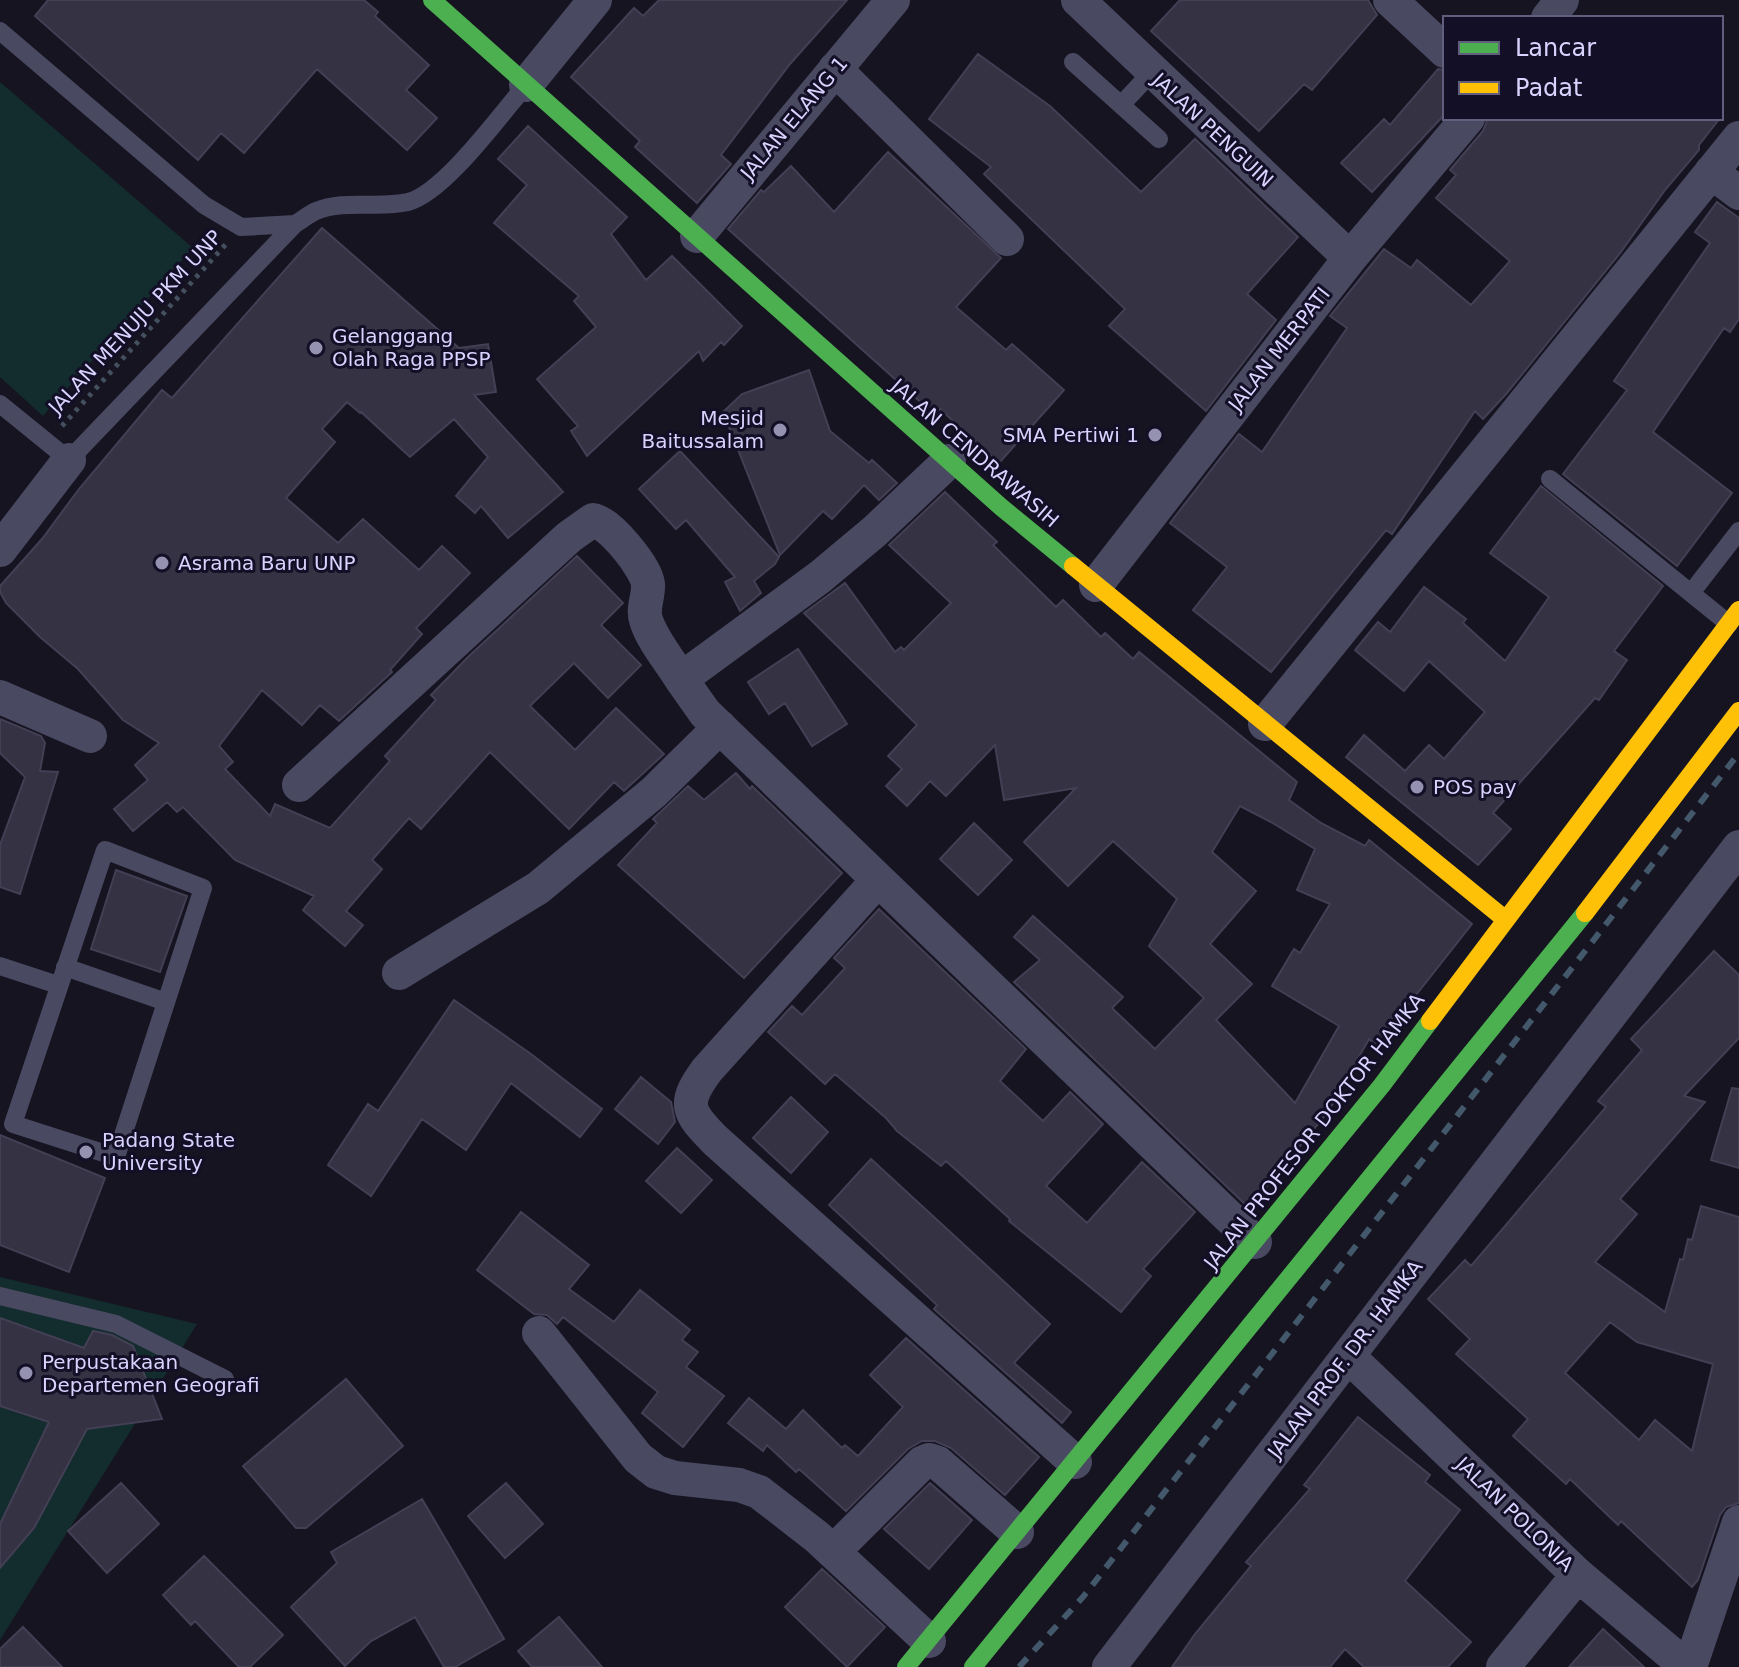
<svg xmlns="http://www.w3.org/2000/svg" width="1739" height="1667" font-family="'DejaVu Sans',sans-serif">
	<rect width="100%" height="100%" fill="#161421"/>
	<path fill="#132c2d" d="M0,82L193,248L43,416L0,377Z
		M0,1277L197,1324L0,1640Z"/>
	<path fill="#343243" stroke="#433f54" stroke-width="2" fill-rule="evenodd" d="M48,0H364L378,12L375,16L429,65L406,90L437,118L407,150L317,69L244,153L221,133L198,160L35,16Z
		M659,0H847L790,64L721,155L731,164L697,203L635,147L640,141L571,77L634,8L643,16Z
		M1180,0H1368L1377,15L1312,90L1304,84L1259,131L1151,31Z
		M978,54L1050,106L1141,192L1195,139L1298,237L1247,294L1276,320L1206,411L1109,326L1125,309L984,174L991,167L929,119Z
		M1438,69L1445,70V114L1372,192L1341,163L1384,119L1390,125Z
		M1488,118H1720L1699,145V150L1665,190L1621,252L1507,393L1483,419L1475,411L1392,534L1386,530L1271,672L1193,610L1227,567L1170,523L1239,434L1262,452L1347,328L1330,316L1384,249L1411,268L1417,260L1471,305L1510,261L1436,198L1456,175L1450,170L1483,131Z
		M528,126L627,217L611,234L646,280L672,256L742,326L724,345L721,342L703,361L699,351L587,456L571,431L578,426L537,379L596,327L574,301L579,296L494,223L527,185L498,159Z
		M888,152L1001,258L956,307L1006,350L1012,344L1064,390L999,463L940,409L935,415L728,229L761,190L764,192L791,166L834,212Z
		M1717,202L1739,218V319L1730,332L1724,328L1653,432L1732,493L1677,566L1563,474L1627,390L1614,381L1710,243L1695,232Z
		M322,228L459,348L488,344L496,392L474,395L563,492L508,538L481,506L475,513L456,496L488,457L454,419L410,457L361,412L360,413L347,402L322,429L335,442L286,498L338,543L363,519L419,570L442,546L470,573L416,628L422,634L390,670L392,672L339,721L320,705L302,725L262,690L219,746L233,762L225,769L270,816L275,804L330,828L390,761L385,756L436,700L431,695L469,656L577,556L623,603L601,625L641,665L608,698L574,663L530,706L575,750L616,708L664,754L624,791L614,782L569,829L490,752L421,829L409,818L372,860L382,869L346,911L363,925L345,946L303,910L314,896L235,860L183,807L177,812L167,802L133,831L114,809L148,780L135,765L159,743L123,720L78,669L40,637L6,603L0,592V586L42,539L79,489L162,390L172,398Z
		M809,370L830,431L869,463L872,460L897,483L879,500L864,485L832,519L823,511L780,555L723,412L742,394Z
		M680,451L779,557L775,564L754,581L761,593L740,611L725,582L735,577L686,520L676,529L639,489Z
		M1541,486L1663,586L1614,651L1627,660L1599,700L1595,698L1493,813L1511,829L1478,865L1346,757L1364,735L1405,771L1429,745L1444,759L1485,712L1429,661L1404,691L1355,650L1378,622L1390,632L1424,587L1466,619L1463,623L1505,661L1549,597L1490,553Z
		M945,492L997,542L993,545L1056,607L1063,600L1101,637L1105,633L1133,659L1139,652L1297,782L1289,800L1321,823L1365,846L1369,840L1472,924L1397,1019L1399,1021L1379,1048L1369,1039L1328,1112L1249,1208L1014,982L1040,960L1014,937L1033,916L1123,997L1112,1008L1155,1049L1204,998L1149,946L1177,899L1113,841L1068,886L1024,842L1076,788L1004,800L995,745L946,796L930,781L907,806L886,786L902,769L888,756L917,725L804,613L845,583L895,652L901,647L904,650L951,603L889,545ZM1240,806L1271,822L1315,849L1297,890L1330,904L1300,953L1294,949L1272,986L1339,1026L1295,1103L1216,1020L1252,984L1210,944L1256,891L1212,852Z
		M798,649L847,724L812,746L785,703L769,714L748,682Z
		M0,719L41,736L45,743L40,771L58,772L20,894L0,887V845L25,777L0,753Z
		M736,773L750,789L752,786L842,873L744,978L618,865L657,823L653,819L688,786L704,800Z
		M974,823L1012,860L978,895L940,859Z
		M116,870L187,896L160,972L91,949Z
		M879,909L1026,1049L1000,1081L1043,1121L1070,1092L1103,1124L1046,1186L1087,1223L1142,1162L1195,1212L1143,1269L1151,1276L1121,1312L1009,1221L1010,1219L946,1161L941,1166L897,1131L886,1118L835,1074L825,1084L768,1032L792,1006L802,1015L845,968L834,958Z
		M1714,951L1739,975V1038L1684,1096L1705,1102L1620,1199L1637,1214L1595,1262L1665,1312L1680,1259L1683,1260L1688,1239L1692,1240L1701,1206L1739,1217V1503L1726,1507L1720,1515L1698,1580L1692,1587L1621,1521L1618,1525L1570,1479L1566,1484L1513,1436L1528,1419L1456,1354L1470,1339L1428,1299L1465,1260L1471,1266L1606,1107L1598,1101L1642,1050L1631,1039ZM1610,1322L1637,1342L1713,1364L1692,1451L1655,1420L1639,1440L1565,1373Z
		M454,1000L531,1054L602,1109L580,1137L511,1083L466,1150L422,1119L371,1196L328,1165L368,1104L378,1111Z
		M641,1077L671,1102L675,1122L658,1144L615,1109Z
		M1732,1088L1739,1089V1168L1711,1160Z
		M791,1097L828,1132L791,1173L753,1138Z
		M0,1135L105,1178L69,1272L0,1245Z
		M677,1148L712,1180L681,1213L646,1181Z
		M871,1159L1050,1324L1014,1363L1071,1412L1062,1423L934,1309L937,1305L829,1205Z
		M521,1212L589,1265L569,1289L614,1322L640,1290L690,1330L682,1340L698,1352L686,1367L724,1396L683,1447L642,1413L658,1392L563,1317L557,1324L547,1315L534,1314L477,1270Z
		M0,1318L84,1348L93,1331L112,1335L133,1346L162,1419L87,1429L34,1528L0,1568V1524L49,1422L0,1406Z
		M906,1338L1039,1457L1005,1495L951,1448L935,1441H922L908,1449L846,1511L799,1469L796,1472L767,1445L763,1451L728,1423L749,1398L786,1429L803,1410L842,1448L845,1445L858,1456L903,1407L870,1375Z
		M346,1379L403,1446L306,1528H296L243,1466Z
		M1358,1417L1430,1475L1425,1482L1460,1510L1405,1581L1471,1642L1448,1667H1364L1345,1649L1330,1667H1172L1195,1634L1251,1566L1246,1562L1310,1489L1304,1485Z
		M121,1483L159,1524L107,1573L68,1531Z
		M506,1483L543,1524L505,1558L468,1516Z
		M930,1483L972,1520L929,1569L884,1529Z
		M422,1499L504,1639L455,1667H444L415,1617L371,1641L345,1666L291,1607L337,1563L331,1552Z
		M204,1556L283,1635L250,1667H239L195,1621L191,1625L163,1595Z
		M822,1569L885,1627L847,1667L785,1607Z
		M559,1617L602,1667H532L518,1651Z
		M23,1627L62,1667H0V1649Z
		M1603,1629L1644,1667H1569Z"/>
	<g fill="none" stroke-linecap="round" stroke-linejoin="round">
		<path stroke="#44505f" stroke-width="5" stroke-dasharray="4 6" stroke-linecap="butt" d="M62,426L227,243"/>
		<path stroke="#4a4962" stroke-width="18" d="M0,31L204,205L241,227L295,224
			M1073,62L1159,139
			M1121,105L1152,72
			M0,404L69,460L295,224C302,220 309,214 316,211C345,199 378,209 408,202C444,193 501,114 526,85
			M1550,479L1729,624
			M1691,593L1739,531
			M105,850L203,888L116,1157L13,1124Z
			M0,966L58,985
			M65,967L166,1002
			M0,1296L116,1324L225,1379"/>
		<path stroke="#4a4962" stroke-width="34" d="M1078,0L1350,258
			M1390,0L1445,51
			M1548,18L1562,0
			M835,69L1007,239
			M526,85L595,0
			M1711,172L1739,193
			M697,236L893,0
			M949,461L875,531L820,577L681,679L705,713L1255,1242
			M0,550L69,460
			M1096,585L1350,258L1468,118
			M0,697L90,736
			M1265,724L1739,138
			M299,785L569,537L593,520C609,522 646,567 648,584C649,596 642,608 646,620C652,640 670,661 681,679
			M877,881L707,1070C682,1104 687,1112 716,1141L1075,1462
			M399,973L538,888L654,792L720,727
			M539,1333L638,1458L656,1472L675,1478L739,1485L759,1492L817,1537L929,1641
			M1348,1356L1578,1575L1687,1667
			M833,1552L922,1463L929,1460L938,1463L1017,1532
			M1109,1667L1739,847
			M1503,1667L1578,1575
			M1690,1667L1739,1522"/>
		<path stroke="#4caf50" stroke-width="18" d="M432,0L1001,507L1073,566
			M906,1667L1382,1085L1430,1021
			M973,1667L1585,913"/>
		<path stroke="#ffc107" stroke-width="18" d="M1073,566L1506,920
			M1585,913L1739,711
			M1430,1021L1739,610"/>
		<path stroke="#43596b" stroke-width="6" stroke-dasharray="12 10" stroke-linecap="butt" d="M1019,1667L1083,1597L1739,753"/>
	</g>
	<g fill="#9591b1" stroke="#130f26" stroke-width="3">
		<circle cx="316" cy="348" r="8"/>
		<circle cx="780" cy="430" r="8"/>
		<circle cx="1155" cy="435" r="8"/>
		<circle cx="162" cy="563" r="8"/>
		<circle cx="1417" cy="787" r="8"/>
		<circle cx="86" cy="1152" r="8"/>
		<circle cx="26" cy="1373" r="8"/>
	</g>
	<g text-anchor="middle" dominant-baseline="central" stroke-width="6" stroke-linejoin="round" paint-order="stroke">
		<g font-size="20" fill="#d9d4ff" stroke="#130f26">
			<text transform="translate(794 118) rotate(-50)">JALAN ELANG 1</text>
			<text transform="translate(1213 130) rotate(43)">JALAN PENGUIN</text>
			<text transform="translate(135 322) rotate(-47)">JALAN MENUJU PKM UNP</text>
			<text transform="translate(1279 349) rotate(-52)">JALAN MERPATI</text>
			<text transform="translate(975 453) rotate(41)">JALAN CENDRAWASIH</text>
			<text transform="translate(1314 1131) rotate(-52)">JALAN PROFESOR DOKTOR HAMKA</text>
			<text transform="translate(1345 1359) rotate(-53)">JALAN PROF. DR. HAMKA</text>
			<text transform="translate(1515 1514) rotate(44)">JALAN POLONIA</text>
		</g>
		<g font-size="20" fill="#d9d4ff" stroke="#130f26" text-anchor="start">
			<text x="332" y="336">Gelanggang<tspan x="332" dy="23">Olah Raga PPSP</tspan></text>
			<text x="764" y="418" text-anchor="end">Mesjid<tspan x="764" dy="23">Baitussalam</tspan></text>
			<text x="1139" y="435" text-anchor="end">SMA Pertiwi 1</text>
			<text x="178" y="563">Asrama Baru UNP</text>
			<text x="1433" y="787">POS pay</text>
			<text x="102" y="1140">Padang State<tspan x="102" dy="23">University</tspan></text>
			<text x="42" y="1362">Perpustakaan<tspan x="42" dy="23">Departemen Geografi</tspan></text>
		</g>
	</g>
	<rect x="1443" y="16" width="280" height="104" fill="#130f26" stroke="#625e7d" stroke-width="2"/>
	<rect x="1459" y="42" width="40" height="12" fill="#4caf50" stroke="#625e7d" stroke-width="2"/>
	<text x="1515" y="56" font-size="24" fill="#d9d4ff">Lancar</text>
	<rect x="1459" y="82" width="40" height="12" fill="#ffc107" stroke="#625e7d" stroke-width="2"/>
	<text x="1515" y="96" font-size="24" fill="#d9d4ff">Padat</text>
</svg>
